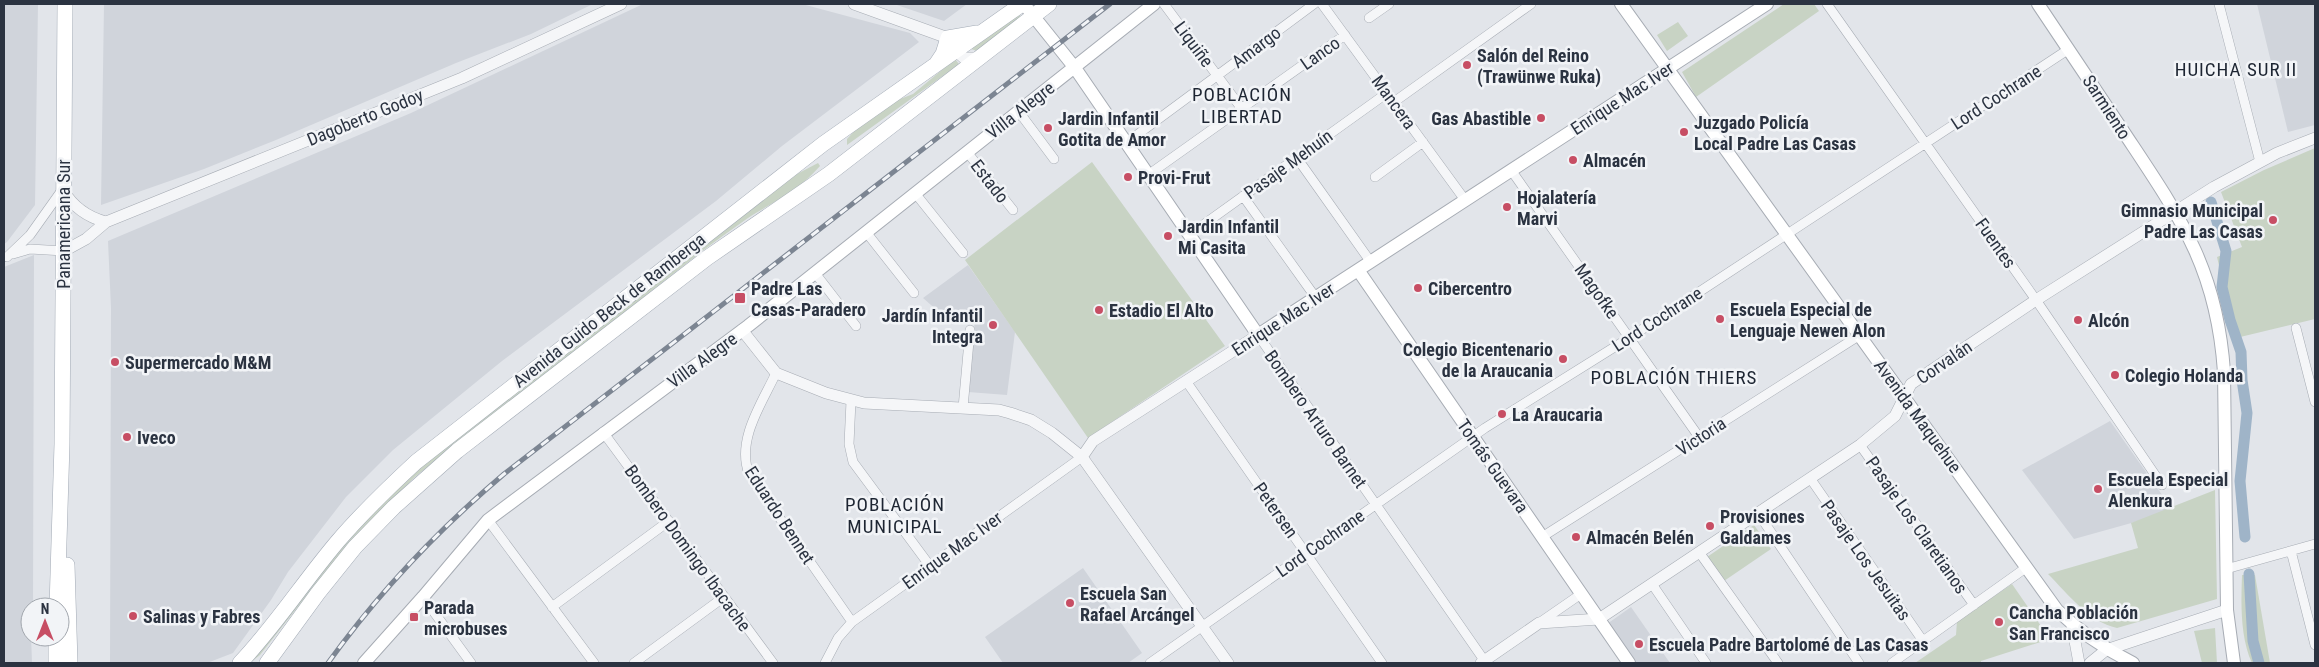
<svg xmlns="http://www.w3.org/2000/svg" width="2319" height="667" font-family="'Roboto Condensed',sans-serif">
	<rect width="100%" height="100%" fill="#e2e5ea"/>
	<path fill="#d0d4db" d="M4,4H38L35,205L7,242L4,244Z
		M104,4H593L531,34L456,63L276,140L204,169L101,205Z
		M643,4H802L910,33L919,42L782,146L716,201L502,361L393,450L346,497L288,572L271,600L233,653L207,663H110L111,308L108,241L411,113Z
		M894,4H967L944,21Z
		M2257,4H2315V125L2288,132Z
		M34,255L33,607H30L32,663H4V267Z
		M968,265L1015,332L1007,395L968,392L975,319L939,312L923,298Z
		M2110,421L2172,509L2135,522L2074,539L2022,470Z
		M1083,568L1142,653L1128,663H1003L985,637Z
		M1631,607L1670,663H1635L1607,624Z"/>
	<path fill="#c8d3c4" d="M1784,4H1814L1819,11L1696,97L1682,72Z
		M1015,14L1025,17L977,51L971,49Z
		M1678,22L1688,36L1667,51L1657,35Z
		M955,59L959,64L951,70L847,145V139L858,127L895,101L913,94Z
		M2315,148V319L2236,338L2217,257L2242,247L2221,192L2264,170Z
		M1092,162L1225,346L1088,438L965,260Z
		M818,163L820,166C796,193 778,199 748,218C732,229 716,241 701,252L416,476L374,517L330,566L260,655L250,663H242L331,557L414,472L767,196L797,174Z
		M2215,490L2217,599L2117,628C2089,622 2068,594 2048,574L2138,548L2131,523Z
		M1754,525L1771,549L1724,581L1707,557Z
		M2242,575H2255L2270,663H2252C2240,637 2241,603 2242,575Z
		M2012,584L2050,639L1981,661V663H1915L1956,635L1957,621Z
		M2215,628L2217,663H2202L2194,631Z"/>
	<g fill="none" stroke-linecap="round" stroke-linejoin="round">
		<path stroke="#9fb4c8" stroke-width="11" d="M2211,202L2226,251L2222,287L2230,320L2241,352L2242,380L2247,413L2240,481L2245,537
			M2249,574L2253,641L2259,663"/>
		<defs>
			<path id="minor" d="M1164,4L1242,109
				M1322,4L1465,200
				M1827,4L2036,300L2162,485
				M2219,4L2260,162
				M1369,18L1389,4
				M1394,102L1531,4
				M1019,112L1054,159
				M1126,143L1314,4
				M967,152L1013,210
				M1297,158L1370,261
				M1511,170L1699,437
				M1148,175L1345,35
				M1375,177L1423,142
				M915,193L963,253
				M1243,196L1316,298
				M866,232L914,293
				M1189,235L1387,93
				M13,254L30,249L64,251
				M7,257L30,235L62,190
				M815,273L856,326
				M2296,328L2315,402
				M1258,335L1486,663
				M776,373C762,403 736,440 749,474L852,622
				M1186,381L1382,663
				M851,401L849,444L853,462L930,566
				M963,408L970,330
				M603,432L773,663
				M1860,445L1974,605
				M1810,478L1923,641
				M1758,513L1859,663
				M488,520L594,663
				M1542,537L1860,335
				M2291,551L2315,645
				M1699,552L1778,663
				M2226,569L2315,544
				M1652,584L1706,663
				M423,597L471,663
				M552,607L669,521
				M1539,623L1581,594
				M634,663L724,597
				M825,663L838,638L852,622L1082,457
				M1150,663L1485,428L1629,338L2069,49
				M1892,663L2027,567"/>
			<path id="tertiary" d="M854,4L948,38L956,51L964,58H979
				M63,190C73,207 87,217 106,222
				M64,251L86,239L106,222L462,78L621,4
				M742,330L776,373L826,393L864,403L999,410L1010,413L1031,420L1052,433L1082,457L1228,663
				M1082,457L1093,441L1258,335
				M2072,625L2079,663
				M1481,663L1539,623L1599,619L1860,445L1895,416L1911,384L2036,300L2214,187L2277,153L2315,138
				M2090,663L2106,650L2227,610"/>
			<path id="secondary" d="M1621,4L2057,610C2080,632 2105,649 2133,663
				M2038,4C2067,47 2096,90 2125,134C2180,217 2217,268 2224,372L2227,610L2234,663
				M1027,8L1075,68L1258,335L1767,4
				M1358,270L1629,663
				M364,663L423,597L488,520L748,326L1154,4"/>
			<path id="primary" d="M937,63L943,54L948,38L977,33
				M67,565L70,663
				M57,607L62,444L65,4
				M56,663V637
				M240,663C276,625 304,581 338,541C362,513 389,487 416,462L823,144L1022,4
				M267,663L318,593L355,547L394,507L457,451L707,258L829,174L1049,4"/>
		</defs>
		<use href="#minor" stroke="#a7acb4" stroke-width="10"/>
		<use href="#tertiary" stroke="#a7acb4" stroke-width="12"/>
		<use href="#secondary" stroke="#a7acb4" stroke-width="14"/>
		<use href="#primary" stroke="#a2aab5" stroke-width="16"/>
		<use href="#minor" stroke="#f5f6f8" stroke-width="9"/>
		<use href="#tertiary" stroke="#f5f6f8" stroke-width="11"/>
		<use href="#secondary" stroke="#fff" stroke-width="12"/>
		<use href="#primary" stroke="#fff" stroke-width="15"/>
		<defs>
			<path id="rail" d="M328,663C379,592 438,530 504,474L1110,4"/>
		</defs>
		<use href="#rail" stroke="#7c8592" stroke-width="5"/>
		<use href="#rail" stroke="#f2f4f7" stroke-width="3" stroke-dasharray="9" stroke-linecap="butt"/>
	</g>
	<g fill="#c74e64" stroke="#f2f4f7" stroke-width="2">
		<circle cx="1467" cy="65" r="5"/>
		<circle cx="1541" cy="118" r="5"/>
		<circle cx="1048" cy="128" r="5"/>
		<circle cx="1684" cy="132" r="5"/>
		<circle cx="1573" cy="160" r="5"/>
		<circle cx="1128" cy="177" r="5"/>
		<circle cx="1507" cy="207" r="5"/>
		<circle cx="2273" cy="220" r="5"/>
		<circle cx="1168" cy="236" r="5"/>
		<circle cx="1418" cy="288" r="5"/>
		<rect x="734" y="292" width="12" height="12" rx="2.5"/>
		<circle cx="1099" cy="310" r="5"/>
		<circle cx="1720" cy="319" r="5"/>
		<circle cx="2078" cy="320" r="5"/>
		<circle cx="993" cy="325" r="5"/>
		<circle cx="1563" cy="359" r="5"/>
		<circle cx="115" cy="362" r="5"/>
		<circle cx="2115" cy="375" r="5"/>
		<circle cx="1502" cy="414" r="5"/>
		<circle cx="127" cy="437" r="5"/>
		<circle cx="2098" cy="489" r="5"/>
		<circle cx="1710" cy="526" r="5"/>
		<circle cx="1576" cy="537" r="5"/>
		<circle cx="1070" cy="603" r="5"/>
		<circle cx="133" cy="616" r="5"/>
		<rect x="409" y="612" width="10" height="10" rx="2.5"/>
		<circle cx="1999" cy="622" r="5"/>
		<circle cx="1639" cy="644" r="5"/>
	</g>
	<g text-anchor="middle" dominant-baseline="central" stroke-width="5" stroke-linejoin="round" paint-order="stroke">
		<g font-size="18" fill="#2b3341" stroke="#f2f4f7">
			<text transform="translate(1194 44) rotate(53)">Liquiñe</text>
			<text transform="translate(1256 47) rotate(-37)">Amargo</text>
			<text transform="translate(1320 53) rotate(-35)">Lanco</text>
			<text transform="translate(1996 97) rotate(-33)">Lord Cochrane</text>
			<text transform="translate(1622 98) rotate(-33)">Enrique Mac Iver</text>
			<text transform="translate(1394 102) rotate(54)">Mancera</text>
			<text transform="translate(2107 107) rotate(57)">Sarmiento</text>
			<text transform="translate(1020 110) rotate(-38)">Villa Alegre</text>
			<text transform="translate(365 117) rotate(-22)">Dagoberto Godoy</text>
			<text transform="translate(1288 164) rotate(-36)">Pasaje Mehuín</text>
			<text transform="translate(990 181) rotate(52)">Estado</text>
			<text transform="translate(63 224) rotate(-90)">Panamericana Sur</text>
			<text transform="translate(1996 243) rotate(55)">Fuentes</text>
			<text transform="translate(1597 291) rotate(55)">Magofke</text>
			<text transform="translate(609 310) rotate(-38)">Avenida Guido Beck de Ramberga</text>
			<text transform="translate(1283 319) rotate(-33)">Enrique Mac Iver</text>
			<text transform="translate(1657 319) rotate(-33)">Lord Cochrane</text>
			<text transform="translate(702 360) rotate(-36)">Villa Alegre</text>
			<text transform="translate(1944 362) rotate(-34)">Corvalán</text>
			<text transform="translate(1918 416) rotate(54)">Avenida Maquehue</text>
			<text transform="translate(1316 419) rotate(55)">Bombero Arturo Barnet</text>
			<text transform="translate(1701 436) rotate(-33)">Victoria</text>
			<text transform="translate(1493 466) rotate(55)">Tomás Guevara</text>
			<text transform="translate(1276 510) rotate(55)">Petersen</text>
			<text transform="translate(780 515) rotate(57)">Eduardo Bennet</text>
			<text transform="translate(1917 525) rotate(55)">Pasaje Los Claretianos</text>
			<text transform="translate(1320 543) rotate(-35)">Lord Cochrane</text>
			<text transform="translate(688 548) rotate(54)">Bombero Domingo Ibacache</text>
			<text transform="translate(952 550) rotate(-36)">Enrique Mac Iver</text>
			<text transform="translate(1866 560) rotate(55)">Pasaje Los Jesuitas</text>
		</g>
		<g font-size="18" font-weight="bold" fill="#2b3341" stroke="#f2f4f7" text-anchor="start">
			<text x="1477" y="55">Salón del Reino<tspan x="1477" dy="21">(Trawünwe Ruka)</tspan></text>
			<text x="1058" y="118">Jardin Infantil<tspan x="1058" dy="21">Gotita de Amor</tspan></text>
			<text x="1531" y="118" text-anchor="end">Gas Abastible</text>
			<text x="1694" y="122">Juzgado Policía<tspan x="1694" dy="21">Local Padre Las Casas</tspan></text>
			<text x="1583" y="160">Almacén</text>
			<text x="1138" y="177">Provi-Frut</text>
			<text x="1517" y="197">Hojalatería<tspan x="1517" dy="21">Marvi</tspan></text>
			<text x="2263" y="210" text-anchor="end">Gimnasio Municipal<tspan x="2263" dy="21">Padre Las Casas</tspan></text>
			<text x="1178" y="226">Jardin Infantil<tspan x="1178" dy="21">Mi Casita</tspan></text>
			<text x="751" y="288">Padre Las<tspan x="751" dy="21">Casas-Paradero</tspan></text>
			<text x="1428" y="288">Cibercentro</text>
			<text x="1730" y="309">Escuela Especial de<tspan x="1730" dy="21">Lenguaje Newen Alon</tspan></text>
			<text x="1109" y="310">Estadio El Alto</text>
			<text x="983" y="315" text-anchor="end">Jardín Infantil<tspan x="983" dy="21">Integra</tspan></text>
			<text x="2088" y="320">Alcón</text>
			<text x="1553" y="349" text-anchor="end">Colegio Bicentenario<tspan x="1553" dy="21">de la Araucania</tspan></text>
			<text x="125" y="362">Supermercado M&amp;M</text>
			<text x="2125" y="375">Colegio Holanda</text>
			<text x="1512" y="414">La Araucaria</text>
			<text x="137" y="437">Iveco</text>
			<text x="2108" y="479">Escuela Especial<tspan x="2108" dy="21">Alenkura</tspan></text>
			<text x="1720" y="516">Provisiones<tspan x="1720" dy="21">Galdames</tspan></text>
			<text x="1586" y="537">Almacén Belén</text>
			<text x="1080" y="593">Escuela San<tspan x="1080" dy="21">Rafael Arcángel</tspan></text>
			<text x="424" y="607">Parada<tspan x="424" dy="21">microbuses</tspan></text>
			<text x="2009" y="612">Cancha Población<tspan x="2009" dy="21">San Francisco</tspan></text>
			<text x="143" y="616">Salinas y Fabres</text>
			<text x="1649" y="644">Escuela Padre Bartolomé de Las Casas</text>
		</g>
		<g font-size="19" letter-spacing="1" fill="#1d2532" stroke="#f2f4f7">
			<text x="2236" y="69">HUICHA SUR II</text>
			<text x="1242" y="94">POBLACIÓN<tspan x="1242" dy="22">LIBERTAD</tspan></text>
			<text x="1674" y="377">POBLACIÓN THIERS</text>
			<text x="895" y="504">POBLACIÓN<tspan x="895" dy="22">MUNICIPAL</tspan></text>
		</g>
	</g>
	<rect width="2319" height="667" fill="none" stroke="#2b3341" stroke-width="10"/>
	<g transform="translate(45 622)"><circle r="24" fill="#f2f4f7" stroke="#a2a7ae"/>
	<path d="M0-4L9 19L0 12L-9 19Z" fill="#c74e64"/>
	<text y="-8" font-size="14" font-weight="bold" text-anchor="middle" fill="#2b3341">N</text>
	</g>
</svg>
